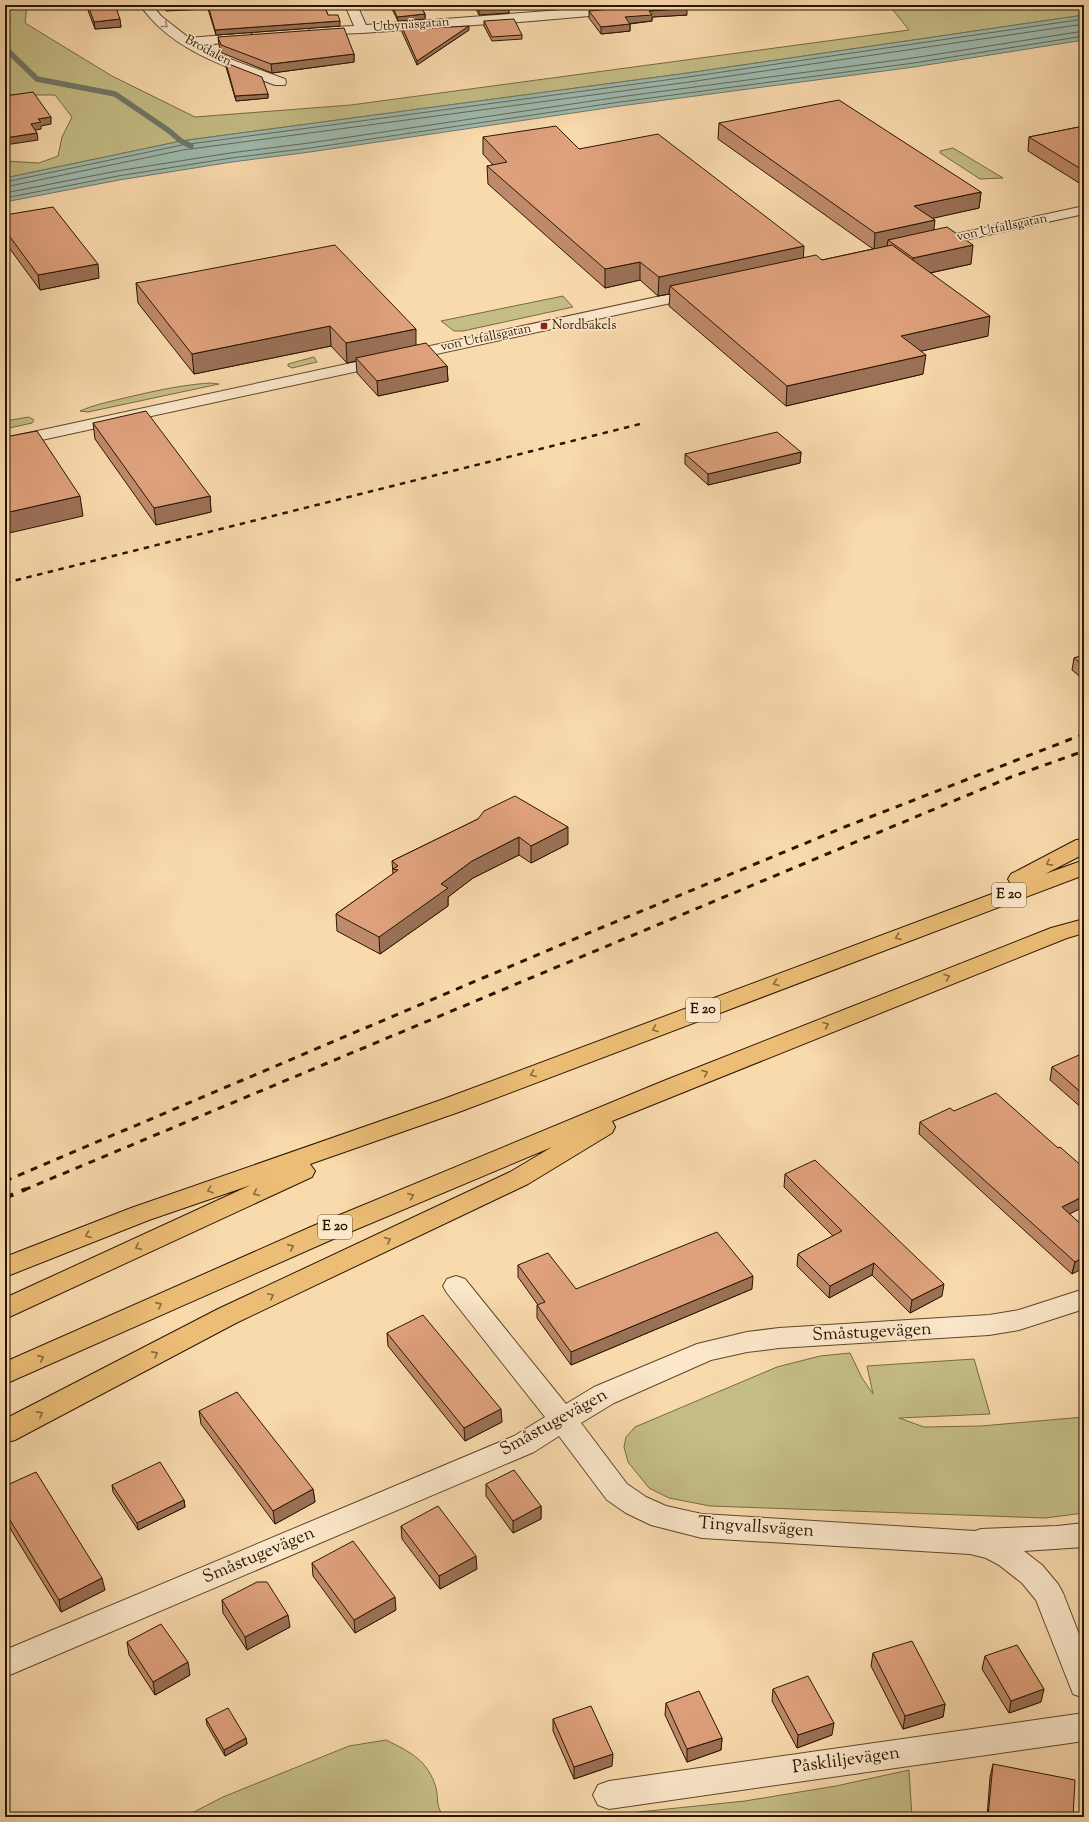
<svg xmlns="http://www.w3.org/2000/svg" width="1089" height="1822" font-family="'Sorts Mill Goudy',serif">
	<rect width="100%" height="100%" fill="#f9daad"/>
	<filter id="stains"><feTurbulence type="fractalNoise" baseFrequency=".005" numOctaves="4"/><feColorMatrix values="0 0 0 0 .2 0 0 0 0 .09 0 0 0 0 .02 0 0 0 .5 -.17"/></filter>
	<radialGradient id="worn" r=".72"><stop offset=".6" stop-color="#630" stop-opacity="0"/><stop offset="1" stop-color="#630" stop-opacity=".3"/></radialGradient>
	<path fill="#c5bd85" stroke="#786a42" d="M5,5H27L25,23L112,76L195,117L351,105L909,30L889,5H1084V15L688,73L181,141L5,178V161L39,163L58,156L62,137L72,117L55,95H5Z
		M953,148L1003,178L980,179L940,153V151Z
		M563,296L573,307L463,331H454L441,321Z
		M314,357L317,362L292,368L288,366V364Z
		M210,383L219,384L88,412L80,411C91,406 104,403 116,400C146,393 178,385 210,383Z
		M29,417L34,420L32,423L5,429V421Z
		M850,1353L862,1378L873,1394L867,1366L974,1359L990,1414L899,1418L924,1427L981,1426L1084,1417V1513L1045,1518L710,1506L669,1498L649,1488L628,1462L624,1447L626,1437L635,1427L777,1367L820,1356Z
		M386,1740C410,1752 428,1760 436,1788C439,1800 435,1805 444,1817H184L223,1797L349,1746Z
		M909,1770L912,1817H590L745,1801L836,1786Z"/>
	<path fill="#9ebaaf" stroke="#707869" d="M1084,15V40L914,67L620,106L310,152L232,162L119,180L5,202V178L181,141L688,73Z"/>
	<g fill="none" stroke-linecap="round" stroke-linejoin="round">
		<path stroke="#646858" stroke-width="1" d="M5,182L182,145L688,77L1084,19
			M5,187L183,150L689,82L1084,24
			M5,193L117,171L230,153L309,143L619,97L913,58L1084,31
			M5,198L118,176L231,158L310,148L620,102L914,63L1084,36"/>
		<path stroke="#707869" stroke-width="5.5" d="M5,48L37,79L115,94L168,130L181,141L191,146"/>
		<defs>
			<path id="minor" d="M140,5H152L161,16L189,38L248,33L252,34L254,37L252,40L248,41L201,45L230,59L285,79L286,82L285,85H275C226,67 171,50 140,5Z
				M345,5H357L366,25L627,5H675L673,8L669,9L532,21L362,33L310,35L308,32L310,29L314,28L354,26Z
				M1084,206V214L933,247L928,246L926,243L928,240L933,239Z
				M698,288L703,290L706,293L703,296L5,448V438Z
				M456,1276L465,1279L566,1404L594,1387L697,1344L747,1332L779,1328L989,1315L1019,1310L1084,1289V1309L1019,1330L989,1335L779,1348L747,1352L711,1360L614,1403L581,1423L627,1484L646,1497L666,1506L702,1514L975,1531L981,1529L1057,1526L1084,1523V1547L1024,1551L1042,1565L1058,1584L1063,1593L1084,1647V1698L1073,1694L1036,1600L1022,1583L999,1565L986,1558L970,1554L702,1538L651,1525L626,1513L607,1500L559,1436L534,1452L5,1677V1650L514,1436L545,1417L447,1293L443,1286L447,1279Z
				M1084,1713V1741L609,1809L598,1805L593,1795L598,1785L609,1781Z"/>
			<path id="highway" d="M1084,839V854L1045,874L1084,860V875L459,1112L310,1164L315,1171L312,1177L5,1319V1298L251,1185L149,1220L5,1277V1257L131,1208L441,1100L1016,885L1011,884L1008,879L1011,874L1076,840Z
				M1084,919V933L1067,938L612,1121L615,1127L612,1133L528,1184L236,1323L15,1440L5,1443V1419L218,1309L510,1172L552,1147L331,1240L5,1384V1362L313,1226L661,1082L1051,928Z"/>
		</defs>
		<use href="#minor" stroke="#5e472b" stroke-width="2"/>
		<use href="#highway" stroke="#2a1600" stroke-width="2"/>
		<use href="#minor" fill="#fbe7ca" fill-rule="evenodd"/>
		<use href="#highway" fill="#ecbd76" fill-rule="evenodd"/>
		<path stroke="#2a1600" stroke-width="2.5" stroke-dasharray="5.5 5.5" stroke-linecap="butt" d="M5,583L644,423"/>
		<path stroke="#2a1600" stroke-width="3" stroke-dasharray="7 7" stroke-linecap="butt" d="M5,1181L603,927L847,826L1084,734
			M24,1190L1011,777L1084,751"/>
		<path stroke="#2a1600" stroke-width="4" stroke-dasharray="9 9" stroke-linecap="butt" d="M5,1198L26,1189"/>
	</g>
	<path fill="#bf8a6b" stroke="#2a1600" d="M86,5H115L121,27L95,29Z
		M165,5H324L328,15L340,26L216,35L208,9L166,11Z
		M390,5H420L425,14V19L398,21Z
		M474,5H508L509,13L479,15Z
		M754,5H793L757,8Z
		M589,11L687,15L652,17V21L630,24V31L601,34L589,18Z
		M484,21L522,35V39L492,41L484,26Z
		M402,27L432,28L469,30L417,65L402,32Z
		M218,37L354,54V62L272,73L222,53L219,45Z
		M226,63L268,94V98L236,101L226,67Z
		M719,123L981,192L979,208L932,218L934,230L971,264L930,273L988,336L921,351L923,374L786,406L669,306L670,294L658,296L640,280L605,288L488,184L487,166L493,165L483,154V137L579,149L803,258L822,260L873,249L718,139Z
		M1084,126V186L1028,151L1029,137Z
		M5,215L99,278L40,290L5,242Z
		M136,283L416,345L447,366L448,381L378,396L357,373L356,361L347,363L331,346L194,374L138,303Z
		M93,423L210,496L211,512L156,525L95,439Z
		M801,452L800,463L708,485L685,464V454Z
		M1084,655V680L1072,670L1074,658Z
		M478,819L568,844L531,863L519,855L473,878L448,897V906L380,954L337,931L336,914L393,874L392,861Z
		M1084,1059V1110L1050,1080L1052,1067Z
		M920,1122L1069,1214L1084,1227L1072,1274L919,1134Z
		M785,1174L942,1296L910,1313L872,1275L829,1298L797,1266L798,1254L833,1236L784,1187Z
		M518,1265L576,1289H752L571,1365L537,1318V1305H538L518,1277Z
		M387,1333L502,1422L465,1441L388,1346Z
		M199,1411L313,1489L315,1502L275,1524L201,1424Z
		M486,1484L541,1506V1519L513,1533L486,1496Z
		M112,1485L184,1500L185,1507L138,1530L113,1492Z
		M5,1486L105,1590L61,1612L5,1520Z
		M401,1526L477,1569L440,1589L402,1539Z
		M312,1563L396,1610L355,1633L313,1576Z
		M222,1600L290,1627L247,1650L223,1613Z
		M127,1642L190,1675L155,1695L129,1655Z
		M873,1653L945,1704L943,1717L903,1729L871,1666Z
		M985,1656L1041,1702L1009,1713L982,1669Z
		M773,1689L832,1735L797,1748L772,1701Z
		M666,1703L722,1738L721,1750L687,1762L665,1715Z
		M206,1719L246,1738L247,1744L225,1756L207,1725Z
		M553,1719L612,1766L574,1779L553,1731Z
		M993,1764L1073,1817H987L990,1777Z"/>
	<path fill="#9b7157" stroke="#2a1600" d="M509,5V13L479,15V7Z
		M581,5H607L581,7Z
		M757,5H793L757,8Z
		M687,8V15L652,17V21L625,24V17L649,11Z
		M425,14V19L398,21L397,17Z
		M120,19L121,27L95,29L94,22Z
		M340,21V26L216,35L215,30Z
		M630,24V31L601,34V27Z
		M469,26V30L417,65V61Z
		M354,54V62L272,73L271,64Z
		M268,94V98L236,101L235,96Z
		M51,117V124L41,126V129L32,131L31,124L38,119Z
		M37,133L38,140L5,145V138Z
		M981,192L979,208L912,223L914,206Z
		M935,220L933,237L888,240L887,247L874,250L875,233Z
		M973,245L971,264L911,277L913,258Z
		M804,246L803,265L670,286L669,294L658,296L659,277Z
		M640,262V280L605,288V269Z
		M98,264L99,278L40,290L38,275Z
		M990,316L988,336L900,356L901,336Z
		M330,326L331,346L194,374L192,354Z
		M416,329V348L356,358V361L347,363L346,343Z
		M926,355L923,374L786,406L787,386Z
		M447,366L448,381L378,396L377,381Z
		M801,452L800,463L708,485V474Z
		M80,496L83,516L5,534V513Z
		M210,496L211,512L156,525L154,508Z
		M568,827V844L531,863V846Z
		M519,837V855L473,878L448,897V906L380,954L379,937L441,884L472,861Z
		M1084,1196V1207L1059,1219L1062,1207Z
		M1084,1257V1268L1072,1274L1075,1262Z
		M874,1263L872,1275L829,1298L830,1286Z
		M753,1276L752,1289L571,1365V1352Z
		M944,1284L942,1296L910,1313L912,1300Z
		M501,1409L502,1422L465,1441L464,1428Z
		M313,1489L315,1502L275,1524L273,1511Z
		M184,1500L185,1507L138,1530L137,1523Z
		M541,1506V1519L513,1533V1521Z
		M476,1556L477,1569L440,1589L439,1576Z
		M102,1578L105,1590L61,1612L59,1600Z
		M395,1597L396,1610L355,1633L354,1620Z
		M288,1615L290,1627L247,1650L245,1637Z
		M188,1662L190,1675L155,1695L153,1682Z
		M1044,1689L1041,1702L1009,1713L1011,1701Z
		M945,1704L943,1717L903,1729L905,1716Z
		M834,1723L832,1735L797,1748L798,1735Z
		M246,1738L247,1744L225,1756L224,1750Z
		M722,1738L721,1750L687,1762V1749Z
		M613,1754L612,1766L574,1779V1767Z"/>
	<path fill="#dea17c" stroke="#2a1600" d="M88,5H115L120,19L94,22Z
		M166,5H196L166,7Z
		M208,5H324L328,15H338L340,21L215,30Z
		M392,5H420L425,14L397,17Z
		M478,5H509L479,7Z
		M654,5H684L687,8L649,11L652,15L625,17L630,24L601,27L589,11Z
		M514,19L522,35L492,37L484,21Z
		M430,25L432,28L469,26L417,61L402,27Z
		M344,28L354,54L271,64L221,45L218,37Z
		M226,63L262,77L268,94L235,96Z
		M33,92L51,117L38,119L41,122L31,124L37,133L5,138V96Z
		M839,100L981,192L914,206L935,220L875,233L719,123Z
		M556,126L579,149L658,134L804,246L659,277L640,262L605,269L487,166L507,162L483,137Z
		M1084,126V171L1029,137Z
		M53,207L98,264L38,275L5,230V215Z
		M947,227L973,245L913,258L888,240Z
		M335,245L416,329L346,343L330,326L192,354L136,283Z
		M892,245L990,316L901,336L926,355L787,386L670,286L816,255L822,260Z
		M426,343L447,366L377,381L356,358Z
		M146,411L210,496L154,508L93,423Z
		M37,431L80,496L5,513V437Z
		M777,432L801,452L708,474L685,454Z
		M1084,655V666L1074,658Z
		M515,796L568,827L531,846L519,837L472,861L441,884L448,888L379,937L336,914L398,870L393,869L398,866L392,861L478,819L484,811Z
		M1079,1055L1084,1059V1095L1052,1067Z
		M996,1093L1058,1148L1060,1147L1084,1168V1196L1062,1207L1084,1227V1257L1075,1262L920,1122L950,1108L954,1111Z
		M815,1160L944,1284L912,1300L874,1263L830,1286L798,1254L842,1231L785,1174Z
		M717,1232L753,1276L571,1352L537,1305L545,1302L518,1265L548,1253L576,1289Z
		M423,1315L501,1409L464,1428L387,1333Z
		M237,1392L313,1489L273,1511L199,1411Z
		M160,1462L184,1500L137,1523L112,1485Z
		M514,1470L541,1506L513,1521L486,1484Z
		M36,1472L102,1578L59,1600L5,1512V1486Z
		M438,1506L476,1556L439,1576L401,1526Z
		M353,1541L395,1597L354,1620L312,1563Z
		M257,1582H267L288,1615L245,1637L222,1600Z
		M161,1624L188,1662L153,1682L127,1642Z
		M912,1641L945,1704L905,1716L873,1653Z
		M1017,1645L1044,1689L1011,1701L985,1656Z
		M808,1676L834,1723L798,1735L773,1689Z
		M699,1691L722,1738L687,1749L666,1703Z
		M591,1706L613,1754L574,1767L553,1719Z
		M228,1708L246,1738L224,1750L206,1719Z
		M993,1764L1075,1780L1073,1817H988Z"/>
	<defs><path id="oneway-chevron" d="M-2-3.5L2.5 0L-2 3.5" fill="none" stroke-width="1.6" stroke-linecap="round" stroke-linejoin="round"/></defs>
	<use stroke="#9d896f" href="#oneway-chevron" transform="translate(165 25) rotate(39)"/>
	<g stroke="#8b6a3b">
		<use href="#oneway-chevron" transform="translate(1049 863) rotate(152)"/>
		<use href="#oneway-chevron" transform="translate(898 937) rotate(159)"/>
		<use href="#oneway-chevron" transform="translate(947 977) rotate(-22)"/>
		<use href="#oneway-chevron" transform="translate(776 983) rotate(159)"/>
		<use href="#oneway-chevron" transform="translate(826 1025) rotate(-22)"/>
		<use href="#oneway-chevron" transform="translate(655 1029) rotate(159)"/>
		<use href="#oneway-chevron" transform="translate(705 1073) rotate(-22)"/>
		<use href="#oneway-chevron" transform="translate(533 1074) rotate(159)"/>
		<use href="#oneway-chevron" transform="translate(210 1190) rotate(161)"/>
		<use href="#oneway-chevron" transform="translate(256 1193) rotate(155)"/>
		<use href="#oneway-chevron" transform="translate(411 1196) rotate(-23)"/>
		<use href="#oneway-chevron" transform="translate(88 1235) rotate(159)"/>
		<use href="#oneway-chevron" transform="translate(388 1240) rotate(-25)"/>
		<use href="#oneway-chevron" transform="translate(138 1247) rotate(155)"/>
		<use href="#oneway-chevron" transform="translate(291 1247) rotate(-24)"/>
		<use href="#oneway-chevron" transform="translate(271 1296) rotate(-25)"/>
		<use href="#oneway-chevron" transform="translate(159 1305) rotate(-24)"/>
		<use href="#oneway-chevron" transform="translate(155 1354) rotate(-28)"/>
		<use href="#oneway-chevron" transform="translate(41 1358) rotate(-24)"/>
		<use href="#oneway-chevron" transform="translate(40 1414) rotate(-28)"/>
	</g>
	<rect fill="#8f2418" stroke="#fbe7ca" stroke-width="1.5" x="540" y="322" width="8" height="8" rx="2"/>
	<g text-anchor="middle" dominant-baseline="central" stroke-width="3.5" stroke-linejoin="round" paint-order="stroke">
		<g font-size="13" fill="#2a1600" stroke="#fbe7ca">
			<text transform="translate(411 25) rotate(-4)">Utbynäsgatan</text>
			<text transform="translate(208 51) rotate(28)">Brodalen</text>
			<text transform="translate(1002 228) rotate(-12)">von Utfallsgatan</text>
			<text transform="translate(486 338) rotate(-12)">von Utfallsgatan</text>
		</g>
		<g font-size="13" fill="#2a1600" stroke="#fbe7ca" text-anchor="start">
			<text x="552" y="326">Nordbakels</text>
		</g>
		<g fill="#fbe7ca" stroke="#69553d" stroke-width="1">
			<rect x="992" y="883" width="34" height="24" rx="3"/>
			<rect x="686" y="998" width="34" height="24" rx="3"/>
			<rect x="318" y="1215" width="34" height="24" rx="3"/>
		</g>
		<g font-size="14" font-weight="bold" fill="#2a1600">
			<text x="1009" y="895">E 20</text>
			<text x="703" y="1010">E 20</text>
			<text x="335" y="1227">E 20</text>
		</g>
		<g font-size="18" fill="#2a1600" stroke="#fbe7ca">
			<text transform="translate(872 1333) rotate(-3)">Småstugevägen</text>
			<text transform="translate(554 1423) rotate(-29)">Småstugevägen</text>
			<text transform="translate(756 1528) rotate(4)">Tingvallsvägen</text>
			<text transform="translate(259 1556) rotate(-23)">Småstugevägen</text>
			<text transform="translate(846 1761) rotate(-8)">Påskliljevägen</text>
		</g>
	</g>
	<rect width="1089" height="1822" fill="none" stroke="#f9daad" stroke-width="20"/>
	<rect x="6" y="6" width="1077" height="1810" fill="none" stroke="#2a1600" stroke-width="2"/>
	<rect x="10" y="10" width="1069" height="1802" fill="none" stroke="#2a1600"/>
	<rect width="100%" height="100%" filter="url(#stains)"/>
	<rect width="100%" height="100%" fill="url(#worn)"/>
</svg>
